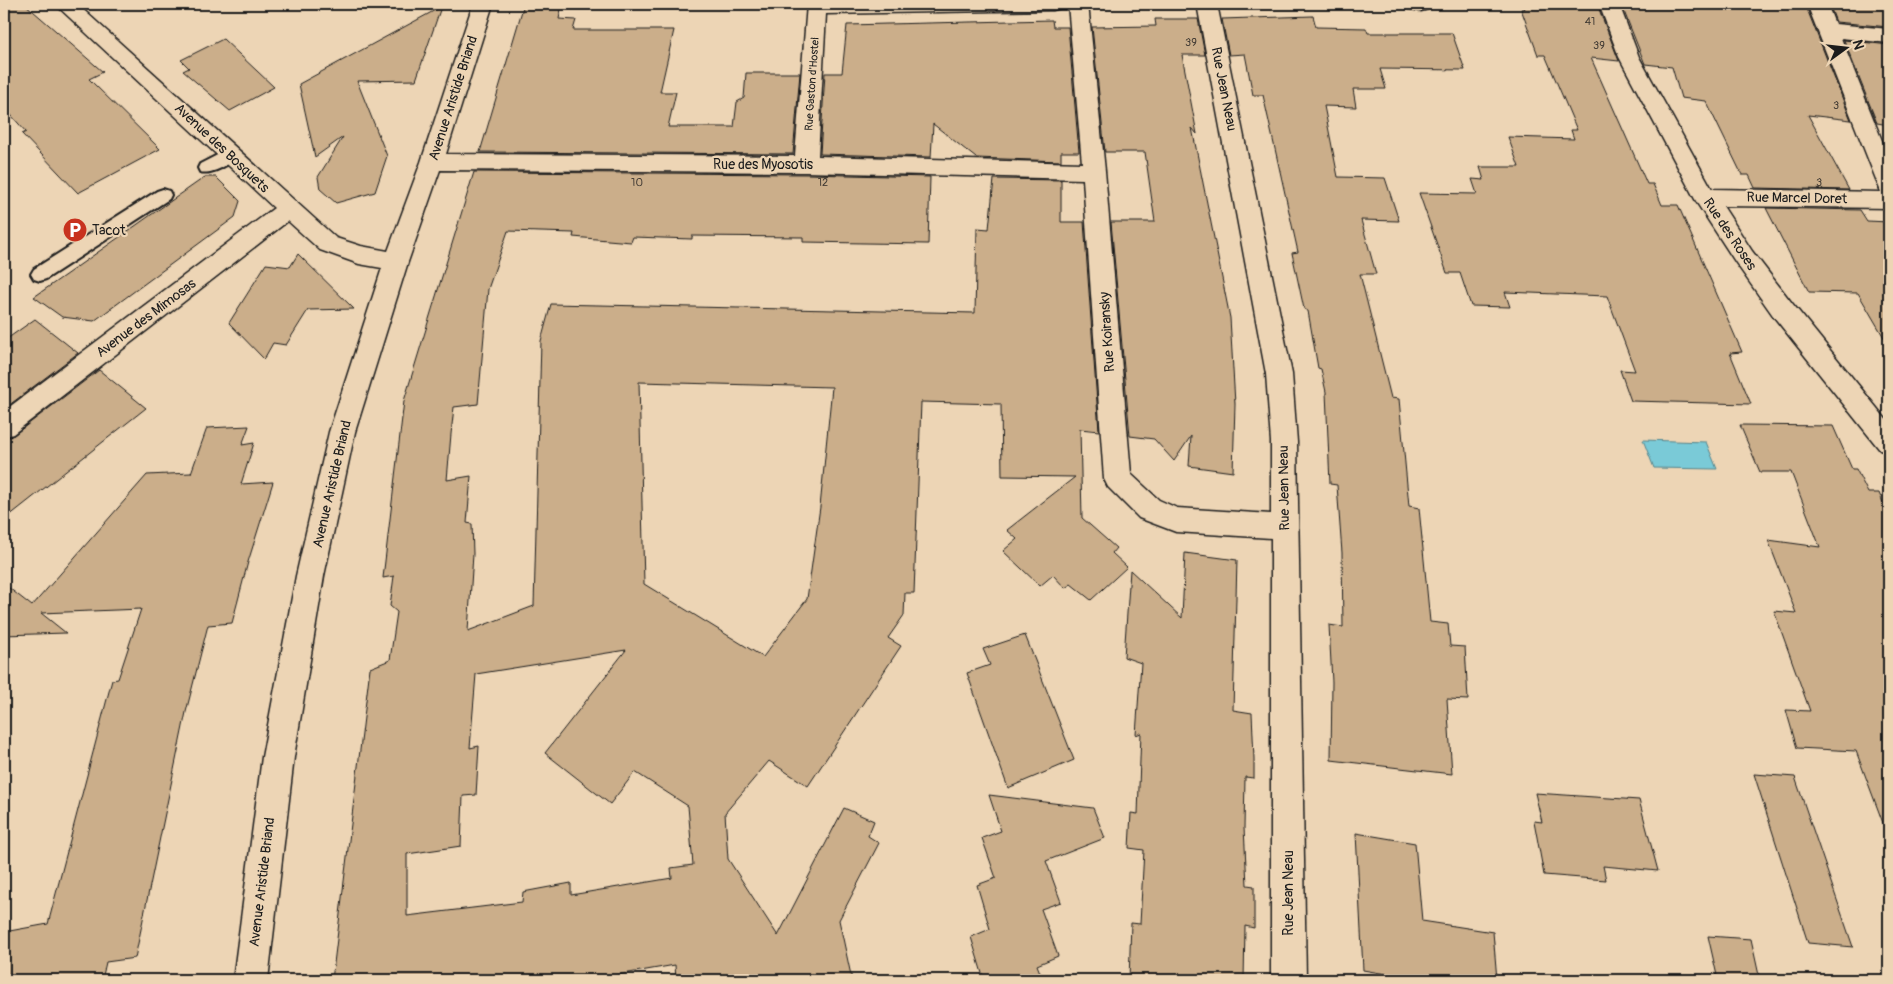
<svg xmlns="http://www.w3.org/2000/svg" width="1893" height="984" font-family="Pangolin,sans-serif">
	<rect width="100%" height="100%" fill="#edd5b5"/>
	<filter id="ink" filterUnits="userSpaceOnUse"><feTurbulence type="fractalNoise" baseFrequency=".02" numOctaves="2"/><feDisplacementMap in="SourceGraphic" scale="10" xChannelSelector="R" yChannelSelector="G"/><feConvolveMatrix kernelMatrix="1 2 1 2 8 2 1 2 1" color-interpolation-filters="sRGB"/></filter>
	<g filter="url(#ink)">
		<path fill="#7acad7" stroke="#54848c" d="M1643,440L1706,442L1717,469L1654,468Z"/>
		<path fill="#cbae8a" stroke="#1c1c1c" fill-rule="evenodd" d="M4,4H25L103,72L89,79L160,149L78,193L22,134L26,132L4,107Z
			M524,4H562L559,19L576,20L573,30H674L660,92H676L668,127H734L737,102L744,98L746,73H800L793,154L480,152Z
			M1522,4H1597L1619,61L1591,58L1647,184H1653L1662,205H1678L1742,352L1730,353L1751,404L1631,401L1620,370L1635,371L1607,296L1505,292L1510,307L1471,306L1460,273H1447L1419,193L1477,194L1472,179L1484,180L1480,167H1519L1508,137L1574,139L1571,130H1577L1545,55H1538L1521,9H1525Z
			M1621,4H1805L1851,120L1808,115L1849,190L1755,188L1749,175H1742L1706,101L1681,98L1672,67L1645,64Z
			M1829,4H1889V27L1836,22Z
			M441,7L416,80L357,81L387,156L375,192L336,203L320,189L318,177L343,137L315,157L299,84Z
			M1313,16L1316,27L1366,28L1368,33H1452L1465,70L1380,69L1386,89H1353L1356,107L1324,106L1338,177L1385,178L1399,221L1361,220L1376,274H1360L1391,398L1399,399L1409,506L1419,508L1430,622L1448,624L1450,646L1465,647L1468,700L1447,699L1452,774L1331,760L1332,682L1329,625L1343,627L1342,553L1337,485L1330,484L1326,392L1321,369L1318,368L1308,311L1304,309L1292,253L1298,252L1263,95H1253L1245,54L1229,55L1222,19Z
			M1155,19H1198L1205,55H1182L1197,134L1192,128L1230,318L1235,404L1233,472L1189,466L1191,436L1174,461L1154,439L1130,436L1111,222H1155L1145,152H1105L1092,27L1156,26Z
			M1052,20L1053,27H1068L1079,152H1061V161L976,158L933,124L931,157L820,154L825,73H842L847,25Z
			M223,39L274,87L230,111L183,71L189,68L181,60Z
			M1844,40L1889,45V125L1877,123Z
			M474,172L806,174L930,177L928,244L803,242V237L692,236V239L633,237L631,242L573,237L574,233L508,231L488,289L478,404L454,407L451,434L447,480L471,476L467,523L472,524L473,554L468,631L534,606L541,341L551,304L975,313L977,228L989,229L994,179L1061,180V222H1084L1099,431L1080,429L1082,518L1116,548L1112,553L1127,567L1091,600L1071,584L1065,588L1053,575L1040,586L1003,551L1017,539L1007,530L1075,477L1002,476L1001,404L921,402L914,593H905L904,615L888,638L901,646L808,786L769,761L725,813L728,859L778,936L844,808L874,821L868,836L879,843L839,920L852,980H676L675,965L589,980H332L370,668L390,660L397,612L390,606L394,576L383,578L404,401ZM639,382L832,387L820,507L807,599L763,657L644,584ZM626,650L545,753L610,804L635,772L688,806L693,865L671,868L672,878L571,895V883L523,892L522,902L407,916V854L461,846L463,796L476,795L479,746L470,748L476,674Z
			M205,177H216L240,201L235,217L94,321L62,317L34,297Z
			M1766,208L1860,210L1867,221L1889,222V346L1858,293L1809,292Z
			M298,254L354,309L308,310L286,345L273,343L264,359L229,323L266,264L290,267Z
			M35,319L78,353L4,409V341Z
			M99,370L146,408L4,520V439L14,435Z
			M1740,425L1833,426L1852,469H1856L1868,493H1879L1889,517V831H1886L1856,751L1797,748L1786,710L1810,711L1774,611L1796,613L1768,540L1820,547L1791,472H1760Z
			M249,426L242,445L254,443L241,484L273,482L248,562L232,623L208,625L186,712L135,958L106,962L102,980H4V932L48,924L112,680L118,679L141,609L41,613L66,633L4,635V584L32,606L147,475L191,473L207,428Z
			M1185,553L1237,560L1233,710L1252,713L1254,759V778L1245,777L1244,828L1247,885L1254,886V928L1245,926L1244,980H1129L1131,923L1140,924L1144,850L1129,848L1131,813L1138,814L1141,733L1136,735L1141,663L1124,657L1130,570L1182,618Z
			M1025,635L1074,760L1008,788L967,673L990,665L983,649Z
			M1754,774L1795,777L1853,947L1808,943Z
			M1535,793L1639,800L1658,871L1603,866L1606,880L1544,875L1534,821L1542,822Z
			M989,795L1093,808L1105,838L1046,861L1061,902L1041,909L1058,956L1037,965L1043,980H984L971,937L990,929L977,885L996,878L982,838L1001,831Z
			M1356,833L1415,843L1422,921L1493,932L1497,980H1421L1363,970Z
			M1708,936L1751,939L1760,980H1718Z"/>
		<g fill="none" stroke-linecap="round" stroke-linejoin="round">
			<defs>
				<path id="lane" d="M229,149L235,151L237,155C231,165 211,175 200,172L198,168L200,164Z
					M163,189L169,191L171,195L169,199L46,279L40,281L34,279L31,274L34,269L157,191Z"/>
				<path id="street" d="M55,4H77L336,238L361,246L388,251L421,162L473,4H493L446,154L795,156L807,4H1063L1060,8L1053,10L826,14L818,156L1082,163L1068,4H1088L1105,171L1131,474L1159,500L1177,508L1271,514V442L1266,374L1197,4H1217L1292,374L1297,442L1306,980H1271V538L1176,532L1139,518L1108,487L1104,479L1083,179L806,172L440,170L408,262L355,432L324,576L294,757L268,980H233L262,757L296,576L329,432L382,268L359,264L320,250L288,221L13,434L4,437V411L274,208Z
					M1402,4H1430L1431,5L1428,9L1421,11L1405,8Z
					M1599,4H1619L1639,57L1712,189L1881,192L1807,4H1827L1835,24L1889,29V43L1841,38L1889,158V208L1723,206L1752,251L1792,303L1889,423V453L1880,450L1774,317L1736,263L1697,203L1619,57Z"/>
			</defs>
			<use href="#lane" stroke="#1c1c1c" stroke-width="4"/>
			<use href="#street" stroke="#1c1c1c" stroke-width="3"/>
			<use href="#lane" fill="#edd5b5" fill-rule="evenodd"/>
			<use href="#street" fill="#edd5b5" fill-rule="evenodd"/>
		</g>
	</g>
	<defs>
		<symbol id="parking-disc" viewBox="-11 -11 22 22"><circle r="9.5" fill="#c8321e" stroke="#edd5b5"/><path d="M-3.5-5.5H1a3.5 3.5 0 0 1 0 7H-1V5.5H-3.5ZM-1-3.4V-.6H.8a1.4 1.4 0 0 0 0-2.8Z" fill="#fff"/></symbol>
	</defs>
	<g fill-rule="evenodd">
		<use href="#parking-disc" x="61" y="216" width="28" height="28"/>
	</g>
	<g text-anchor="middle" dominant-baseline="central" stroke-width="4.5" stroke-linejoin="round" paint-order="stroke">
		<g font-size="11" fill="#484038">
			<text x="1590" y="21">41</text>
			<text x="1191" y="42">39</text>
			<text x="1599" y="45">39</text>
			<text x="1836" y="105">3</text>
			<text x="637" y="182">10</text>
			<text x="823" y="182">12</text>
			<text x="1819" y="182">3</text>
		</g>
		<g font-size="11" fill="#1c1c1c" stroke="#edd5b5">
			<text transform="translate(812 84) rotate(-86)">Rue Gaston d'Hostel</text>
		</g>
		<g font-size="14" fill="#1c1c1c" stroke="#edd5b5">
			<text transform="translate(1224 89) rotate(79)">Rue Jean Neau</text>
			<text transform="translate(453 98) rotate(-72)">Avenue Aristide Briand</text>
			<text transform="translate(222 148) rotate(43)">Avenue des Bosquets</text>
			<text x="763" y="164">Rue des Myosotis</text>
			<text transform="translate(1797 198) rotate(1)">Rue Marcel Doret</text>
			<text transform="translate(1730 234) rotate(56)">Rue des Roses</text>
			<text transform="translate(146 318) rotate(-37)">Avenue des Mimosas</text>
			<text transform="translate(1107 332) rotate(-94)">Rue Koiransky</text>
			<text transform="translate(332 484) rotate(-77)">Avenue Aristide Briand</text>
			<text transform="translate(1284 488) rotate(-91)">Rue Jean Neau</text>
			<text transform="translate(262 882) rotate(-83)">Avenue Aristide Briand</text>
			<text transform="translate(1288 893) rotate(-90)">Rue Jean Neau</text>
		</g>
		<g font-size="14" fill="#1c1c1c" stroke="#edd5b5" text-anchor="start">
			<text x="92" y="230">Tacot</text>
		</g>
	</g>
	<rect width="1893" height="984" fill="none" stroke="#edd5b5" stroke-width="20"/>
	<rect x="10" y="10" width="1873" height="964" fill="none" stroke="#1c1c1c" stroke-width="2" filter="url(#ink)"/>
	<g transform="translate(1846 48) rotate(75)" stroke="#edd5b5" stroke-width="4" paint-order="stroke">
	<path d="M0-4L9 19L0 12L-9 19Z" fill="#1c1c1c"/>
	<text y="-8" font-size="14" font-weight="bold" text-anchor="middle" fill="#1c1c1c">N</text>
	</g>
</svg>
